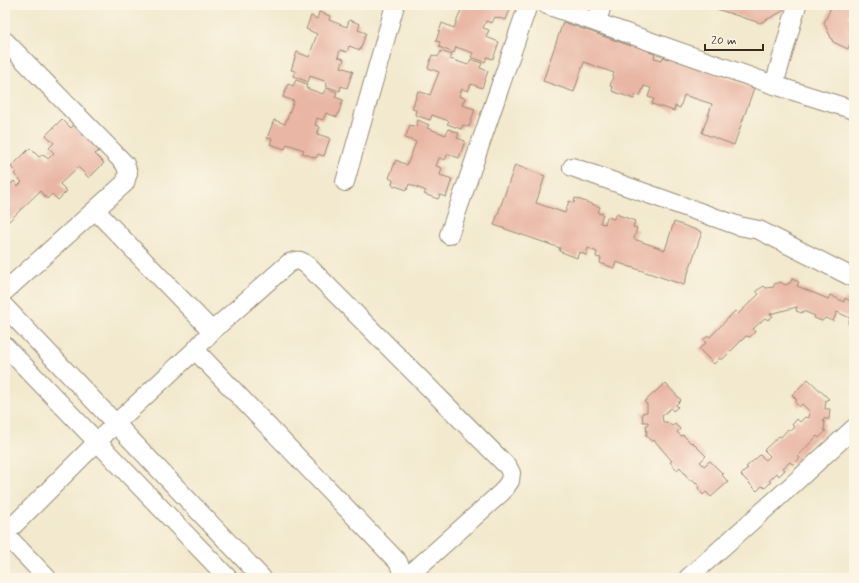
<svg xmlns="http://www.w3.org/2000/svg" width="859" height="583" font-family="Mynerve,sans-serif">
	<rect width="100%" height="100%" fill="#fcf5e5"/>
	<filter id="ink" filterUnits="userSpaceOnUse"><feTurbulence type="fractalNoise" baseFrequency=".025" numOctaves="2"/><feDisplacementMap in="SourceGraphic" scale="8" xChannelSelector="R" yChannelSelector="G"/><feConvolveMatrix kernelMatrix="1 2 1 2 8 2 1 2 1" color-interpolation-filters="sRGB"/></filter>
	<filter id="wash" filterUnits="userSpaceOnUse"><feTurbulence type="fractalNoise" baseFrequency=".012" numOctaves="4" result="noise"/><feDisplacementMap in="SourceGraphic" scale="16" xChannelSelector="R" yChannelSelector="G"/><feGaussianBlur stdDeviation="0.9" result="paint"/><feColorMatrix in="noise" values="0 0 0 0 0 0 0 0 0 0 0 0 0 0 0 0 0 1.4 0 .05"/><feComposite in="paint" operator="in"/></filter>
	<g filter="url(#wash)">
		<rect width="100%" height="100%" fill="#f2e9ce"/>
		<g id="blocks">
			<path fill="#e9b5a4" d="M463,5H512L506,20L495,17L492,23L486,21L483,28L489,30L486,37L499,42L493,59L487,57L485,62L471,57L473,53L456,47L454,53L439,47L440,42L436,41L442,23L454,28Z
				M704,5H785L783,11L760,23Z
				M832,5H853L848,17L854,19V46L850,44L848,49L833,42L824,23Z
				M319,12L330,16L329,20L347,27L349,20L360,24L358,30L366,33L360,50L349,46L347,52L340,50L338,57L344,59L341,67L353,71L347,88L341,86L340,91L326,86L327,82L310,76L308,82L293,76L295,71L291,70L297,52L309,57L317,34L306,29L311,16L317,19Z
				M563,22L631,46L633,39L651,46L649,52L655,54L654,58L662,60L663,57L668,59L671,52L689,58L687,64L754,88L734,145L702,133L712,104L684,95L680,108L675,106L674,111L652,104L654,99L648,97L651,88L644,86L640,96L636,94L634,99L612,91L613,87L610,86L614,73L584,62L574,92L543,81Z
				M441,51L452,55L450,59L468,65L471,59L482,63L480,68L488,71L482,88L471,84L468,91L462,89L459,96L465,98L462,105L475,109L469,127L463,125L461,129L447,124L449,121L432,115L430,120L415,115L416,110L412,109L418,91L430,95L439,72L428,68L432,55L438,57Z
				M296,80L307,84L306,88L323,94L326,88L337,92L335,97L343,100L337,117L326,113L323,120L317,118L315,125L320,127L317,134L330,138L324,156L318,154L316,158L302,153L304,150L287,144L285,149L270,144L272,139L267,138L274,120L285,124L294,101L283,97L288,84L293,86Z
				M62,119L71,128L74,125L99,151L95,154L104,163L89,178L78,167L60,184L67,191L58,200L52,194L47,199L40,191L5,225V190L14,181L18,186L22,182L14,174L16,172L11,167L30,148L39,157L43,154L48,159L54,153L49,148L54,143L46,135Z
				M418,120L429,125L427,128L446,135L448,129L459,133L457,138L465,141L459,158L448,154L445,160L439,158L436,166L442,168L440,175L452,179L446,197L440,195L438,199L424,194L426,191L409,184L407,190L392,185L393,180L389,178L396,160L407,165L416,142L405,138L410,125L416,127Z
				M515,165L545,176L536,203L565,213L569,201L574,203L575,198L600,207L598,213L603,214L600,223L605,224L607,217L614,219L616,214L635,221L633,227L637,228L634,239L665,250L674,222L702,232L684,285L616,262L614,268L600,263L601,258L596,257L597,252L588,248L586,255L579,252L577,258L559,251L560,248L494,225Z
				M792,279L799,282L797,286L828,299L830,295L844,302L845,298L854,303V327L848,324L850,318L837,312L833,321L825,318L822,321L814,318L815,316L803,311L802,313L796,311L797,307L770,314L773,316L768,320L765,318L753,329L755,332L750,337L746,336L722,360L720,358L714,364L699,349L706,343L703,340L708,336L710,337L735,311L738,314L759,294L756,291L764,286L766,288L774,287V284L781,282L785,285L790,283Z
				M808,379L829,399L826,400L825,409H830L829,419H824L823,422H825L824,430L826,431L819,438L817,436L798,456L800,458L793,465L790,462L783,468L785,470L779,476L777,473L769,481L771,482L765,488L762,486L757,491L741,475L748,468L746,467L760,455L766,460L770,456L764,450L779,436L781,437L788,429L790,431L794,427L792,425L797,419L800,422L805,417L809,418L810,412L802,404L799,407L795,402L797,400L792,395Z
				M665,383L681,400L676,405L678,407L673,411L671,408L662,416L663,422H667L672,426L675,424L680,429L677,432L681,436L683,435L691,443L692,442L706,456L700,462L704,466L710,461L723,474L722,475L728,482L711,497L706,492L703,495L698,488L699,486L692,479L690,481L680,467L677,470L670,462L672,461L654,440L652,442L645,434H647L646,425H648V422H643L642,413L647,412V404L644,402Z"/>
		</g>
	</g>
	<g filter="url(#ink)">
		<use href="#blocks" fill-opacity="0" stroke="#968a76" stroke-width="1"/>
		<g fill="none" stroke-linecap="round" stroke-linejoin="round">
			<defs>
				<path id="minor" d="M547,5L774,85L854,110
					M597,22L602,5
					M5,41L125,164L128,173L125,183L5,291
					M774,85L797,5
					M572,167L739,226L759,230L854,278
					M345,182L395,5
					M96,211L212,331
					M449,235L528,5
					M5,307L262,578
					M5,346L228,578
					M195,350L398,562L402,571L403,578
					M5,534L115,424L195,350L212,331L289,263C299,259 300,260 308,266L508,467L511,473L510,481L502,492L406,578
					M5,534L47,578
					M688,578L791,486L854,428"/>
			</defs>
			<use href="#minor" stroke="#968a76" stroke-width="20"/>
			<use href="#minor" stroke="#fff" stroke-width="18"/>
		</g>
	</g>
	<rect width="859" height="583" fill="none" stroke="#fcf5e5" stroke-width="20"/>
	<path d="M705 44v6h58v-6" fill="none" stroke="#3b2a1e" stroke-width="2"/>
	<text x="711" y="44" font-size="12" fill="#3b2a1e" stroke="#fcf5e5" stroke-width="3" paint-order="stroke">20 m</text>
</svg>
